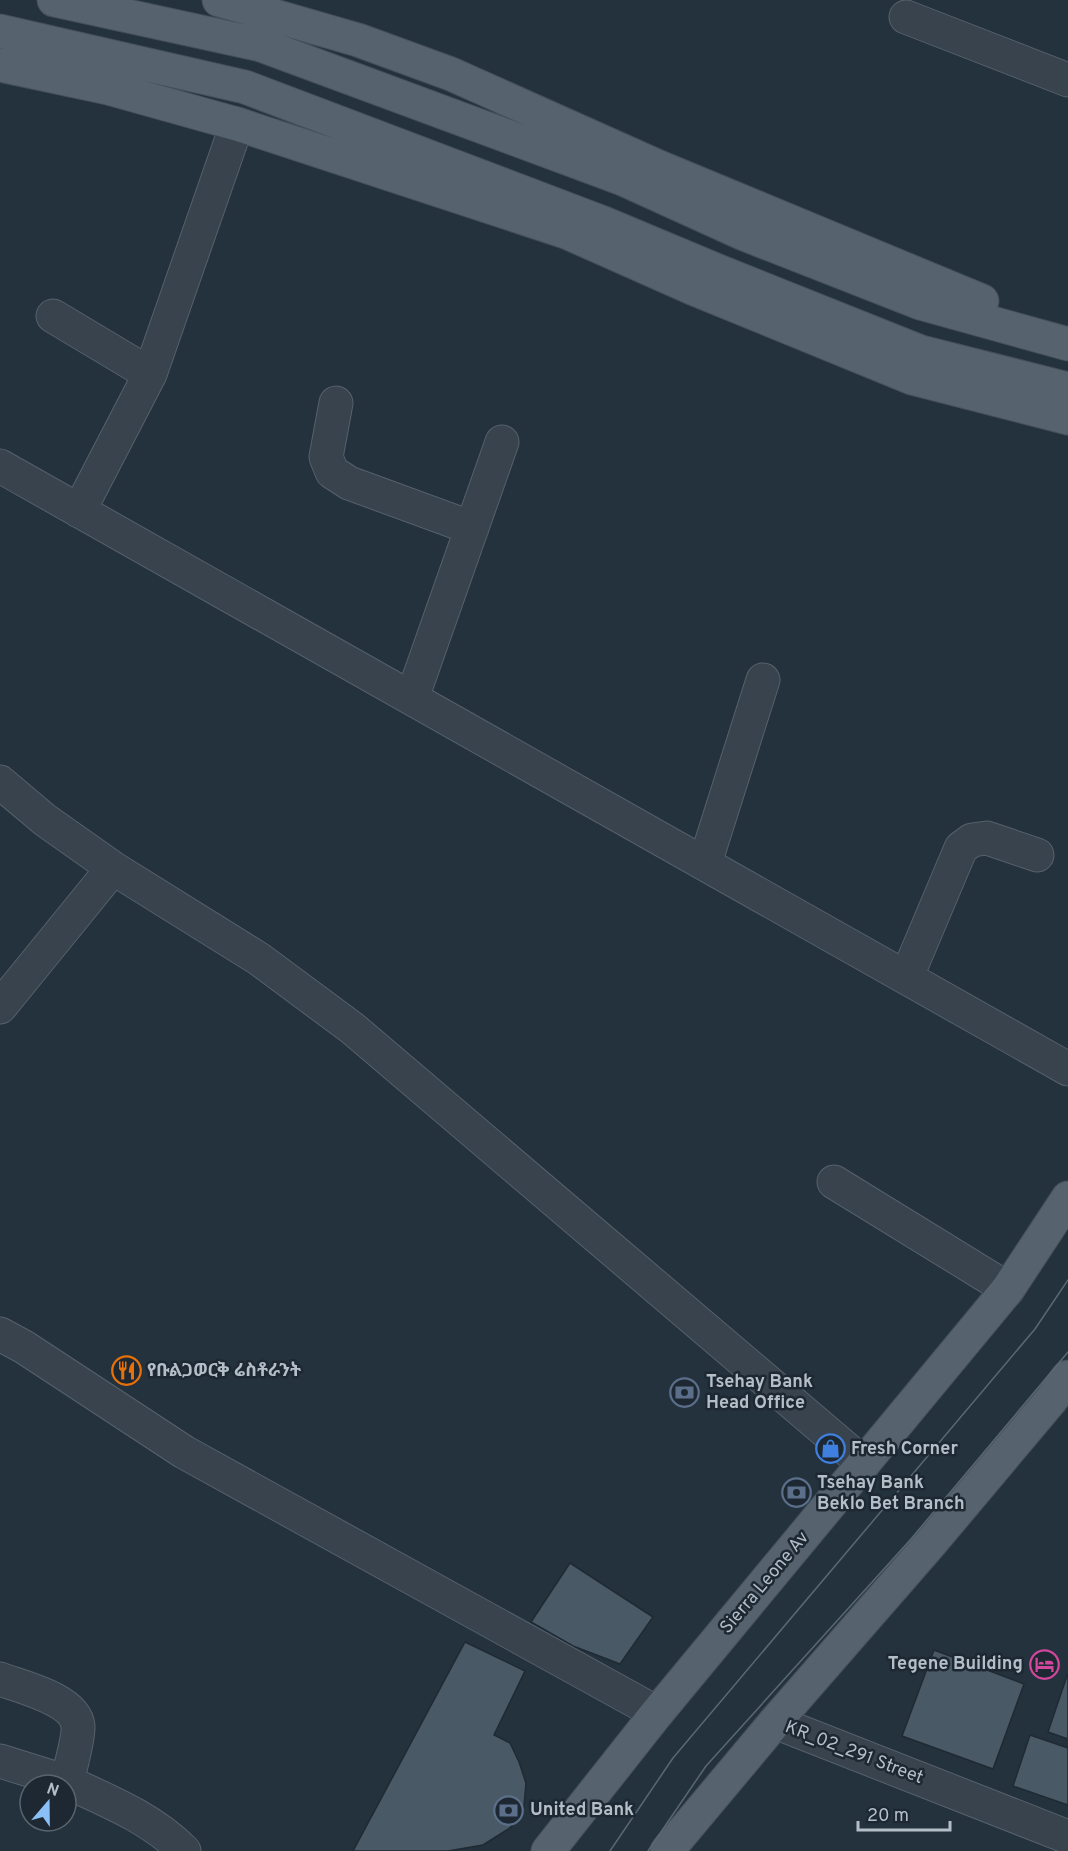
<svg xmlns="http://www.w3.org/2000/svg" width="1068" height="1851" font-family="Overpass,'Noto Sans Ethiopic',sans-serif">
	<rect width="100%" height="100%" fill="#24323d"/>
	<path fill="#4a5966" stroke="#1f2a34" stroke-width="1.5" d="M570,1563L653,1617L620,1664L573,1646L531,1622Z
		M465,1642L525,1671L494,1735L510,1743L519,1762L526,1783L524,1806L510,1828L483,1845L448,1851H353Z
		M934,1650L1024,1684L993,1769L902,1736Z
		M1068,1673V1739L1048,1732Z
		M1030,1735L1068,1748V1805L1013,1786Z"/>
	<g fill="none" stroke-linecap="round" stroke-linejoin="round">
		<defs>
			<path id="minor" d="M906,17L1068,80
				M53,316L150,374
				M336,403L326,457L332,472L349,483L472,528
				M0,466L1068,1069
				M79,511L150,374L237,124
				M412,698L502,442
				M0,782L45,820L113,868L259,959L352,1028L863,1463
				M705,863L763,680
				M907,976L961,848L972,840L987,838L1037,855
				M0,1007L113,868
				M834,1182L1008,1289
				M0,1334L24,1347L184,1452L657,1713
				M0,1679C21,1687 75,1699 78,1726C79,1738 70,1768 67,1782C108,1801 151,1818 184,1851
				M775,1722L1068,1837
				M0,1761L67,1782"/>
			<path id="major" d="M54,0L261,45L623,179L744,234L920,303L1068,344
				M219,0L358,40L451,74L659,167L982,301
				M0,31L245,87L601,222L723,273L921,352L1068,389
				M0,65L108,88L237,124L566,232L692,288L912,378L1068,418
				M548,1851L657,1713L1008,1289L1068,1198
				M667,1851L775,1722L930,1544L1051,1400L1068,1377"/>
		</defs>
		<use href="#minor" stroke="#56616b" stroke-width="35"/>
		<use href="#major" stroke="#444f59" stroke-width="35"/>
		<use href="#minor" stroke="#38434d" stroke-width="33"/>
		<use href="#major" stroke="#56626d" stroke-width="33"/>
		<path stroke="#5a6874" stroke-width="1.5" d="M610,1851L673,1758L1035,1329L1068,1280
			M648,1851L706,1766L911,1539L1068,1352"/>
	</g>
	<defs>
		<symbol id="restaurant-ring" viewBox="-11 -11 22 22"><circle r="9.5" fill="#1d2832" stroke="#e8710a" stroke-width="1.5"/><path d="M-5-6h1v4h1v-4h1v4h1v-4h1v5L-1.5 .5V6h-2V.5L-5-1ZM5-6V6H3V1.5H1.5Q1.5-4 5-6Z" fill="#e8710a"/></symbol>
		<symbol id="bank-ring" viewBox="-11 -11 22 22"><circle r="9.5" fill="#1d2832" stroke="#5c6f8a" stroke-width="1.5"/><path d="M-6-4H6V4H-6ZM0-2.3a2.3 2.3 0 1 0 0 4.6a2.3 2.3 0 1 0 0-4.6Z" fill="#5c6f8a"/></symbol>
		<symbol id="shop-ring" viewBox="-11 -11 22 22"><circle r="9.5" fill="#1d2832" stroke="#3f7fe0" stroke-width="1.5"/><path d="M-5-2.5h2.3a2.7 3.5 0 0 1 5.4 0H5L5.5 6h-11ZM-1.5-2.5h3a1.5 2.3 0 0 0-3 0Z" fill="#3f7fe0"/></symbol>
		<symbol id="hotel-ring" viewBox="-11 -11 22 22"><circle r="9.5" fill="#1d2832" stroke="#d1479c" stroke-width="1.5"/><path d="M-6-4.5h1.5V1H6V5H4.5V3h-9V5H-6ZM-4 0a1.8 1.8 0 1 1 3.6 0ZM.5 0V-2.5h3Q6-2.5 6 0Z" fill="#d1479c"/></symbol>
	</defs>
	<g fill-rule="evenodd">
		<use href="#restaurant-ring" x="110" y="1354" width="33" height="33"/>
		<use href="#bank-ring" x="668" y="1376" width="33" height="33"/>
		<use href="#shop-ring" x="814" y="1432" width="33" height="33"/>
		<use href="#bank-ring" x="780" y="1476" width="33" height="33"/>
		<use href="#hotel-ring" x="1028" y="1648" width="33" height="33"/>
		<use href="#bank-ring" x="492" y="1794" width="33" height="33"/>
	</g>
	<g text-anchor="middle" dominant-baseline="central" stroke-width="5" stroke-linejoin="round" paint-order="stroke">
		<g font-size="18" font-weight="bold" fill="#b4bec8" stroke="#1d2832" text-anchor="start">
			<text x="147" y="1371">የቡልጋወርቅ ሬስቶራንት</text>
			<text x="706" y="1382">Tsehay Bank<tspan x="706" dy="21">Head Office</tspan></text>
			<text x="851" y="1449">Fresh Corner</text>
			<text x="817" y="1483">Tsehay Bank<tspan x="817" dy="21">Beklo Bet Branch</tspan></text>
			<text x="1023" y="1664" text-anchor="end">Tegene Building</text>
			<text x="530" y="1810">United Bank</text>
		</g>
		<g font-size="18" fill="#b4bec8" stroke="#1d2832">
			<text transform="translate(765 1583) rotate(-50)">Sierra Leone Av</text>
			<text transform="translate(854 1753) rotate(21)">KR_02_291 Street</text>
		</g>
	</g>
	<g transform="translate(48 1803) rotate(20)"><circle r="28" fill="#1d2832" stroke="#59646e" stroke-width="1.5"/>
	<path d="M0-4.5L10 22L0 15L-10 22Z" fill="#8bc0f6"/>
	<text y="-9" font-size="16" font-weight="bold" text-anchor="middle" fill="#b4bec8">N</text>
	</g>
	<path d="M858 1821v9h92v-9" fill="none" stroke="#b4bec8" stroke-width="3"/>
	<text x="867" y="1821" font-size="18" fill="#b4bec8" stroke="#1d2832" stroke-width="4.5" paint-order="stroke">20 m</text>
</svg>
